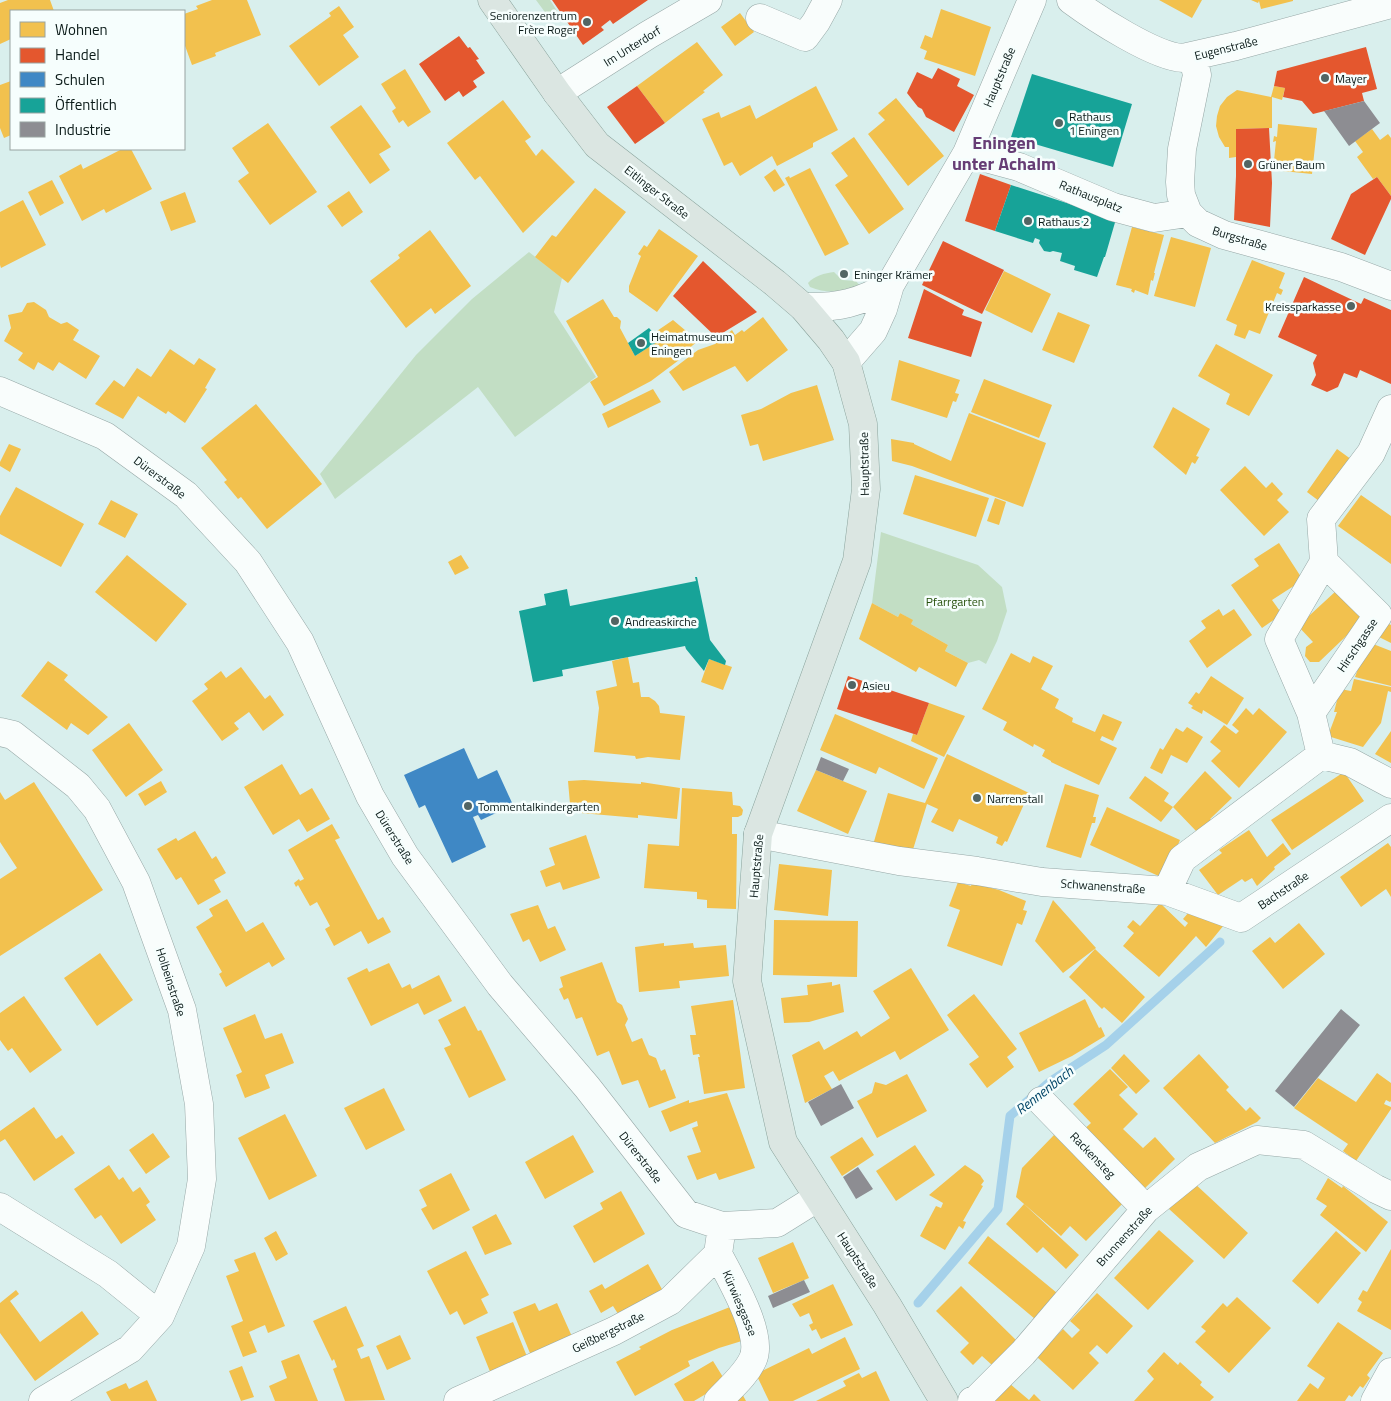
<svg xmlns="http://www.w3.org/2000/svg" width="1391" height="1401" font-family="'Titillium Web',sans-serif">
	<rect width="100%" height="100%" fill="#d9efed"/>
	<path fill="#c2dec4" d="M536,0H550L559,14L550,19Z
		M529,252L562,278L554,312L596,377L515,437L478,387L335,499L320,474L416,355L472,299Z
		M834,272L842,280L856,281L860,286C843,292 827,294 810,287L808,283C814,276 825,273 834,272Z
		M881,532L978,565L1002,587L1007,611L997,641L986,664L979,660L968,663L945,651L948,645L911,624L912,620L900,613L898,617L872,603Z"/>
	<path fill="#f2c14e" d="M8,0H50L54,11H11V39L0,44V3Z
		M212,0H247L261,35L215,53L216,56L192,65L184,43V14L198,9L196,6Z
		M1159,0H1202L1192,18Z
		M1251,0H1293V1L1261,9L1259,1L1258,3Z
		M339,6L354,27L343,35L359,57L319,86L289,46L331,16L329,13Z
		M941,9L991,27L975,76L924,59L927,51L920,48L925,35L932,38Z
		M740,13L754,32L735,46L721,27Z
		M697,42L723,75L703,91L705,92L665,123L637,86Z
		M405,69L431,112L408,127L403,120L399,123L392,111L396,108L381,84Z
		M11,81V135L4,138L0,128V85Z
		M816,86L838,130L813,143V147L777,166L772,156L740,176L732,162L724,166L702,119L719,112L721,118L750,105L756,119Z
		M1274,86L1285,88L1282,100L1272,97V128L1236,129V157L1229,158V147H1225L1219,137L1216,126L1217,116L1220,106L1227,97L1237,90L1271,97Z
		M896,98L944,156L908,186L868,134L885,120L878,113Z
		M503,100L531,137L525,141L536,156L542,149L575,182L523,233L480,176L475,180L447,143Z
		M361,105L391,147L379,154L390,170L370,184L330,127Z
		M268,123L317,192L270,225L238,181L249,173L232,148Z
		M1278,124L1317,128L1312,174L1273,170L1276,141L1273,142L1274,136L1277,137Z
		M1372,129L1380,140L1388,134L1391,138V196L1377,177L1373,179L1357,157L1363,152L1355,141Z
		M854,137L904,209L869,234L835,185L848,176L831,153Z
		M122,149H131L152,189L106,213L104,209L82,221L59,176L81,164L83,169Z
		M810,168L849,244L825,256L785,178L789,176L790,178Z
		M775,169L785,185L774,192L764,177Z
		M52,180L64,203L40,216L28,192Z
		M595,188L626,212L568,283L535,257L552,235L556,237Z
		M349,191L363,212L342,227L327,206Z
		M185,192L196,222L171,231L160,202Z
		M23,200L46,245L1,268L0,265V212Z
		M1132,227L1164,235L1154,273H1155L1153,281L1151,280L1148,295L1135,290L1134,293L1131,291L1132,289L1116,285Z
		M659,229L698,256L657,312L629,292V286L641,256L638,254L644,245L647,247Z
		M430,230L471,286L435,314L431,308L406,328L370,281L400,258L398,255Z
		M1171,237L1211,248L1195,307L1154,296Z
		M1252,260L1285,273L1279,288L1283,290L1281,295L1277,293L1260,334L1249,330L1245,339L1234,335L1237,325L1226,320Z
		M1004,271L1051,294L1032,333L985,310Z
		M603,299L614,317H617L621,321L620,328L635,356L660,340L654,333L673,320L698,341L677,358L679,360L651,381L604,406L590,382L598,377L566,321Z
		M34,302L46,310L49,317L61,324L67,322L79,330L73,340L100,356L86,379L59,362L53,371L38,362L34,370L18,360L23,353L4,341L11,328L8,315L22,312L27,303Z
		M1058,312L1090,325L1074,363L1042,350Z
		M763,317L788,350L747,382L735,366L683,391L669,372L698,350L715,344L732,330L735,335L742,330L744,332Z
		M1216,344L1273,375L1249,416L1226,404L1230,394L1198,376Z
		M170,349L194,365L199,358L216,369L205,388L207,389L185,423L168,411L166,414L138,396L123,419L95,404L114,380L124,387L137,368L151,377Z
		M899,360L960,380L955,393L959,394L956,402L953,401L947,418L891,400Z
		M984,379L1052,405L1039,438L971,412Z
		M817,385L834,440L763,461L758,444L750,446L741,415L761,409L791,393Z
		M653,389L661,402L608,428L602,414Z
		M256,404L322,484L267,529L241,497L238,499L224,482L227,480L201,448Z
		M1173,407L1210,429L1196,456L1199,457L1195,464L1192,462L1186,475L1153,447Z
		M969,413L1046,443L1023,507L912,466L892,461L891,439L914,443V444L951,461Z
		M9,444L21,449L10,472L0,466V462Z
		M1337,449L1359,465L1327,507L1307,492Z
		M1245,466L1266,488L1272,482L1283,494L1277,500L1289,512L1264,536L1220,490Z
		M915,475L989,498L976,537L903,514Z
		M16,487L84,524L61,567L0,534V516Z
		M1361,495L1391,516V564L1338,526Z
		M995,498L1006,502L999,525L987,521Z
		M111,500L138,514L125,538L98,524Z
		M1279,543L1303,580L1272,600L1282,614L1262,628L1231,585L1259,566L1254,559Z
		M127,555L187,604L156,642L95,592Z
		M461,555L469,568L455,575L448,562Z
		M1336,591L1363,620L1319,662H1310L1305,656L1306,647L1313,642L1298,626Z
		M872,603L898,617L900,613L913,620L911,624L948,645L945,651L968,663L956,687L919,667L916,672L859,639Z
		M1219,609L1223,616L1234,609L1252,635L1207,668L1189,641L1206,628L1201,621Z
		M1387,623L1391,625V643L1377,636Z
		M1368,642L1391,651V686L1355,677Z
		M1011,653L1030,663L1033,656L1053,666L1041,689L1059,699L1055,708L1073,718L1072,722L1095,732L1103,714L1122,722L1113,741L1102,736L1100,740L1117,748L1099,785L1051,762V761L1042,756L1045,750L1034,744L1033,747L1003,730L1007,722L982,709Z
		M628,657L633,683L639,682L641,697H649L655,701L659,706L660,713L685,716L680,760L648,757L636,759L635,756L594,752L599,708L596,691L617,686L612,661Z
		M709,659L732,667L723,690L701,682Z
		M48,661L68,675L64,680L108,717L88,735L71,723L67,730L21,696Z
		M241,667L265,699L270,695L284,715L263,731L249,712L234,723L239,729L222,741L192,701L208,689L204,684L221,671L226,678Z
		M1211,676L1244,698L1227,725L1203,710L1202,714L1191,708L1193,706L1188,703L1196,692L1199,694Z
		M1354,679L1391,687V692L1388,691L1381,723L1363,747L1331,737L1329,733L1337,712H1334L1340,689L1351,691Z
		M929,703L965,716L944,757L911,741L913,734L917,735Z
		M1246,708L1253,715L1259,708L1287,732L1239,788L1211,761L1221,751L1210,742L1224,725L1236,734L1239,731L1232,725Z
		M835,714L938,758L924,789L879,767L876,774L820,750Z
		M129,723L163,770L126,797L92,750Z
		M1187,727L1203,737L1187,763L1171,755L1162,774L1150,768L1160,748L1163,750L1176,728L1183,732Z
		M1391,731V763L1375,754Z
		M947,754L1029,793L1007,842L1005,841L1002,846L996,843L998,837L959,819L953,832L931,822L938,809L927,804L911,856L873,845L888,793L925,803Z
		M282,764L300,795L312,788L330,819L307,832L299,819L273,835L244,787Z
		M816,770L867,791L848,834L797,811Z
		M1205,771L1232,798L1210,819L1213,822L1197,832L1173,807Z
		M1344,772L1364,801L1292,850L1271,820Z
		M1145,776L1169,793L1164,801L1173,807L1161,822L1129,798Z
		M584,780L641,784V782L680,788L677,819L638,815V818L581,813L582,805L570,804L568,781Z
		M161,781L167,792L145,806L138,794Z
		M34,782L103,890L0,956V879L17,868L0,842V792L5,800Z
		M1065,784L1099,795L1093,817H1096L1095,823H1092L1081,858L1046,847Z
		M682,788L732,792L733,805L740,806L743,810L742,815L738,817H732V834H737L736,909L707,908V900L697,899V892L644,888L648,844L679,846Z
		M1107,807L1180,840L1163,878L1090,845Z
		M332,824L340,838L335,840L378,920L383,917L391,932L368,944L361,931L334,946L325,929L330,926L317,902L310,906L298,885L296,887L294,883L299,879L300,881L304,879L288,850Z
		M1249,830L1267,857L1283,843L1291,854L1274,867L1275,869L1257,886L1252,878L1245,882L1242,879L1218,895L1199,870L1222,853L1219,850Z
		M195,831L212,859L216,856L226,873L214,880L221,892L198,905L181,877L176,880L157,849L176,838L178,841Z
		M586,835L600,878L563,890L560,882L546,887L540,871L555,865L549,848Z
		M1388,843L1391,847V897L1386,889L1361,907L1340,877Z
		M779,864L832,870L828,916L774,910Z
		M958,882L971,886L972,883L999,890L1026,901L1023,910L1027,911L1022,925L1017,923L1002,966L947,946L960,910L949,906Z
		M227,899L246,932L263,922L285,959L272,967L269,962L226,987L219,974L222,972L196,927L213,916L209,909Z
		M1053,900L1096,948L1063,973L1035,941Z
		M1160,903L1185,927L1188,923L1183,919L1194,906L1224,925L1206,947L1196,936L1159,977L1123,946L1134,933L1127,927L1133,920L1140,926L1141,925Z
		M538,905L548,929L555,926L566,950L540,962L529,939L523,942L510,914Z
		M774,920L858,921L857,977L773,975Z
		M1299,923L1325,954L1283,989L1252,951L1270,937L1275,943Z
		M664,943V946L693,943L694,948L726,945L729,976L679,981L680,988L639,992L635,947Z
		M1095,949L1145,997L1122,1023L1104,1007L1102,1009L1069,977Z
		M100,953L133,1000L97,1026L64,978Z
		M602,962L617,1002L622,1005L628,1019L625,1025L632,1042L642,1038L649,1055L656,1058L661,1071L665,1069L676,1098L649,1108L638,1080L622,1085L609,1051L597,1056L582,1017L576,1019L568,998L564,1000L559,989L563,987L560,977Z
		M389,963L402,988L410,984L412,989L439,975L452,1001L424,1015L418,1003L371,1026L347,978L367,968L369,972Z
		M911,968L949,1030L900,1060L895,1051L839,1081L833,1071L824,1076L832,1089L805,1103L792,1055L819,1041L824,1050L857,1031L861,1037L890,1018L873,991Z
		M832,982V986L840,984L844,1012L809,1022L784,1023L781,998L808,995L807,985Z
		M974,994L1017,1049L1007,1057L1014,1067L987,1088L969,1064L979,1057L947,1015Z
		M24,996L62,1050L30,1073L12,1048L8,1051L0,1040V1013Z
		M1085,999L1099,1028L1101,1027L1105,1036L1072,1056L1039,1072L1019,1033Z
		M733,1000L745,1088L704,1094L698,1057H700L699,1054L693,1055L690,1035H696L691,1006Z
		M465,1006L478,1031L481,1030L506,1080L469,1098L444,1048L451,1045L438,1020Z
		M255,1014L265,1039L282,1033L294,1063L265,1075L270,1088L245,1098L236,1075L242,1072L223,1028Z
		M1124,1054L1150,1081L1136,1094L1111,1068Z
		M1199,1054L1229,1087L1226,1090L1246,1111L1250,1107L1261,1118L1257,1122L1215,1143L1163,1088Z
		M1110,1069L1128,1087L1119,1095L1138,1114L1123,1129L1143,1148L1155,1137L1175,1159L1142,1191L1082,1131L1091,1123L1073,1104Z
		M1377,1073L1391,1083V1101L1390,1102L1386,1100L1384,1104L1391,1107V1109L1356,1161L1343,1151L1348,1144L1294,1108L1318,1078L1356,1102Z
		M907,1074L927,1111L877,1138L857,1101L872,1093L875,1082L886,1085Z
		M384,1088L405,1130L366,1150L344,1108Z
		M727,1093L755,1168L719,1180L716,1173L697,1180L687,1156L701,1152L692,1128L698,1126L697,1121L670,1132L661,1111L689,1100V1103Z
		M34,1107L56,1139L62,1135L75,1153L34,1181L5,1139L0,1142V1131Z
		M285,1114L317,1176L269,1200L238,1138Z
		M153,1133L170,1157L146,1174L129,1150Z
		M573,1135L594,1172L545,1199L525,1162Z
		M1054,1135L1076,1157L1079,1155L1125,1201L1086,1241L1070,1226L1061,1236L1016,1197L1022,1168Z
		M862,1137L874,1155L842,1176L830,1157Z
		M915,1145L935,1175L896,1201L876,1171Z
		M109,1165L119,1180L123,1177L133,1192L140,1187L150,1202L146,1205L156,1220L121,1244L101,1215L95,1219L74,1189Z
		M965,1165L980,1175L984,1181L981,1185L983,1186L963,1221L966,1222L963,1229L959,1226L945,1250L920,1236L936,1206L941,1208L943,1203L929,1195Z
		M451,1173L470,1210L433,1230L421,1209L427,1206L419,1190Z
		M1328,1178L1342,1188L1343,1186L1388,1222L1366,1252L1320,1215L1327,1206L1316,1199Z
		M1193,1182L1248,1233L1224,1259L1169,1209Z
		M621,1191L645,1234L594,1263L573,1226L603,1209L600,1203Z
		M1024,1204L1079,1255L1066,1269L1043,1247L1037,1253L1006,1224Z
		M496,1214L512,1244L485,1255L472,1227Z
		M1159,1230L1194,1261L1148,1310L1114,1278Z
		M276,1231L288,1254L276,1261L264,1238Z
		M1336,1231L1361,1253L1318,1304L1292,1281Z
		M988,1236L1057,1293L1035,1319L968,1263Z
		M793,1242L809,1278L773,1293L758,1258Z
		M1391,1249V1330L1357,1311L1362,1302L1358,1299L1363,1290L1367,1292Z
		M466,1251L489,1295L481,1299L488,1313L464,1325L457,1311L450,1315L427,1271Z
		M255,1252L285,1326L268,1333L265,1325L249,1332L257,1352L243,1357L231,1326L243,1321L226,1276L239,1271L234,1260Z
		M648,1264L663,1291L620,1317L613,1306L601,1313L589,1291L602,1284L605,1289Z
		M833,1284L853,1325L821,1339L816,1329L812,1331L809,1325L813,1323L809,1313L800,1317L792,1304Z
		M961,1286L1016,1340L992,1365L982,1356L973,1365L960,1352L969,1343L936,1311Z
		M16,1290L19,1294L10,1301L40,1342L82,1311L99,1334L35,1381L0,1333V1303Z
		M1097,1293L1133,1326L1107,1354L1097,1345L1089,1353L1099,1363L1073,1390L1037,1357L1063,1329L1072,1338L1080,1330L1070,1321Z
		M1237,1297L1271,1328L1229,1373L1195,1342L1206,1331L1201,1327L1223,1303L1227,1307Z
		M535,1303L539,1311L557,1303L574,1341L532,1358L513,1312Z
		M346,1306L364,1346L357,1349L361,1359L369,1356L385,1400L345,1401L333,1369L337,1367L334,1359L332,1361L313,1321Z
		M730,1307L745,1340L719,1348L688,1361L690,1366L635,1396L616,1362L641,1349L639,1347L672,1330Z
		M513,1322L528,1359L491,1374L476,1337Z
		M1338,1322L1383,1353L1367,1375L1370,1378L1363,1388L1360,1386L1352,1397L1349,1395L1345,1401H1297L1310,1383L1318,1389L1325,1378L1307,1366Z
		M400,1335L411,1359L387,1370L376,1346Z
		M845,1337L860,1369L793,1401H769L756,1374L809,1348L812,1354Z
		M1164,1352L1178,1365L1180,1362L1202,1382L1200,1385L1214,1397L1210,1401H1134L1154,1379L1147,1371Z
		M299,1354L318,1401H275L269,1386L287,1378L281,1361Z
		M713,1361L726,1382L694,1401H684L674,1384Z
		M242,1366L254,1397L241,1401L229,1371Z
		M876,1371L890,1401H816L846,1386L843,1381L859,1373L862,1378Z
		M147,1380L157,1401H111L106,1392L126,1383L129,1389Z
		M1009,1383L1029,1400L1034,1394L1041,1401H993Z
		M740,1390L746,1401H728Z"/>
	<path fill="#e4572e" d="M552,0H648L613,24L610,20L601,27L604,30L583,45Z
		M459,36L468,48L470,47L479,59L476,60L485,73L473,81L477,87L463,97L459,91L445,101L419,64Z
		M1366,47L1377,89L1362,93L1364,101L1313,114L1302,101L1283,97L1285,88L1274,86L1277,71Z
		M938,68L960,79L957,86L974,95L954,132L926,117L922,109L918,107L907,93L917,72L932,79Z
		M637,86L665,123L635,144L607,107Z
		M1269,128L1272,183L1270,227L1234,220L1236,176V129Z
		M980,174L1011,185L995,231L965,221Z
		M1377,177L1391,196V199L1365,255L1331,239L1351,194Z
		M943,241L1004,270L982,314L922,285Z
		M703,261L757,312L716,337L673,296Z
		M1304,277L1361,304L1364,298L1391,310V384L1360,370L1357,378L1344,373L1338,387L1327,392L1311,385L1316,375L1313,363L1317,355L1278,337Z
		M924,289L964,310L962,315L982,322L971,357L908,338Z
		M848,676L929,703L917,735L837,709Z"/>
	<path fill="#3f88c5" d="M464,748L478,779L497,770L513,805L481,820L478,815L473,817L486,847L452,863L425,805L419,808L404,775Z"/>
	<path fill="#17a398" d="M1032,74L1132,104L1113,167L1011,137Z
		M1011,185L1116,219L1105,257H1104L1097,277L1074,270L1075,266L1060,261L1062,253L1053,251L1050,252L1044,251L1039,243L1040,240L1035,238L1033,243L995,231Z
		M649,328L660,340L635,356L628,343Z
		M695,577H697L710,640L726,661L725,665L709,659L704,671L686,649L685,646L562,670L563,676L533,682L519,611L546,605L544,594L567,589L570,606L696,581Z"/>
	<path fill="#8d8d92" d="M1364,101L1380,123L1349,146L1324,111Z
		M821,757L849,769L843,781L816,770Z
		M1341,1009L1360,1025L1294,1107L1275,1091Z
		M841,1084L854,1108L821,1126L808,1102Z
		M858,1167L873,1189L856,1199L843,1177Z
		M804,1280L810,1292L773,1308L768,1296Z"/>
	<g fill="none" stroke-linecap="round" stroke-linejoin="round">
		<path stroke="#a5d1ea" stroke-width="9" d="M918,1303L998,1209L1010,1116L1051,1081L1106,1045L1220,942"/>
		<defs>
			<path id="minor" d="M1071,0C1094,17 1155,57 1183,58L1236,46L1391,4
				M760,18L805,37L816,22L828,0
				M1193,57L1197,75L1182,149L1180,182L1181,195L1188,213L1198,223L1224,235L1341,267L1391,286
				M557,93L648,35L708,0
				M967,153L1019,167L1113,207L1154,218L1188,213
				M803,307C838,308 860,303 890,285
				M846,362L873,331L883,309L890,285L967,153L1032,0
				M0,391L105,436L186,495L248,562L300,642L370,796L405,856L500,985L587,1087L686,1214L722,1226L777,1223L817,1198
				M1311,713L1378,615L1324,562
				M0,732L13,735L78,786L97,809L136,882L182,1010L199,1104L202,1179L191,1246L160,1316L130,1349L43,1401
				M1321,755L1311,713L1279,639L1324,562L1321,519L1371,453L1391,409
				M758,834L899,861L977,871L1042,882L1167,891L1241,918L1391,818
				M1167,891L1182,859L1321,755L1350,762L1391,784
				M1041,1101L1146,1209
				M0,1207L108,1274L160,1316
				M718,1254C730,1278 764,1334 753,1359C746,1375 730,1388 718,1401
				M458,1401L614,1331L670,1301L718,1254L722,1226
				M972,1401L977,1399L1023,1353L1146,1209L1198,1167L1257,1140L1304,1145L1376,1189L1391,1196
				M1375,1401L1391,1372"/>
			<path id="major" d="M492,0L557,93L597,145L775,283L803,307L831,340L846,362L863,424L866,489L857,561L758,834L747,981L783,1142L887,1305L944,1401"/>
		</defs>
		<use href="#minor" stroke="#96a7a6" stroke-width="29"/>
		<use href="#major" stroke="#8aa39c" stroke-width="29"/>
		<use href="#minor" stroke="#f9fdfc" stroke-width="28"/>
		<use href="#major" stroke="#dbe6e2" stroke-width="28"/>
	</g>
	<g fill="#526563" stroke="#f6fefd" stroke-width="2">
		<circle cx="587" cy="22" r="5"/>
		<circle cx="1325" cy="78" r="5"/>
		<circle cx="1059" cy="123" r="5"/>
		<circle cx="1248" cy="164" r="5"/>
		<circle cx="1028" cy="221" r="5"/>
		<circle cx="844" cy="274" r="5"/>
		<circle cx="1351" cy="306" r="5"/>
		<circle cx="641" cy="343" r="5"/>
		<circle cx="615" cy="621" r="5"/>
		<circle cx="852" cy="685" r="5"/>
		<circle cx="977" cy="798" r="5"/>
		<circle cx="468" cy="806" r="5"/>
	</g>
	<g text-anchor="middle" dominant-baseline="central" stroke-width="5" stroke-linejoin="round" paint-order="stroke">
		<g font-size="12" fill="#0a1a18" stroke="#f6fefd" text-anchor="start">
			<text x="577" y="15" text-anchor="end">Seniorenzentrum<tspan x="577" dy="14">Frère Roger</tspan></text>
			<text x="1335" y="78">Mayer</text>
			<text x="1069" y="116">Rathaus<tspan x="1069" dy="14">1 Eningen</tspan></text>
			<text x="1258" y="164">Grüner Baum</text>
			<text x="1038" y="221">Rathaus 2</text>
			<text x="854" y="274">Eninger Krämer</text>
			<text x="1341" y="306" text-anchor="end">Kreissparkasse</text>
			<text x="651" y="336">Heimatmuseum<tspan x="651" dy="14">Eningen</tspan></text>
			<text x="625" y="621">Andreaskirche</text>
			<text x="862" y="685">Asieu</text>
			<text x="987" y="798">Narrenstall</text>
			<text x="478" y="806">Tommentalkindergarten</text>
		</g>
		<g font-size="12" fill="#0a1a18" stroke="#f6fefd">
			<text transform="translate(632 46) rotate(-32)">Im Unterdorf</text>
			<text transform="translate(1226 48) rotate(-14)">Eugenstraße</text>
			<text transform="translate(999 77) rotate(-67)">Hauptstraße</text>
			<text transform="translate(657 192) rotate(38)">Eitlinger Straße</text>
			<text transform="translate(1091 196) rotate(22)">Rathausplatz</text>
			<text transform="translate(1240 238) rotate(17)">Burgstraße</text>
			<text transform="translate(864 464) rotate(-91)">Hauptstraße</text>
			<text transform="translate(160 477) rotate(37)">Dürerstraße</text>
			<text transform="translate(1357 645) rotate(-56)">Hirschgasse</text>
			<text transform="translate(395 837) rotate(58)">Dürerstraße</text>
			<text transform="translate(756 866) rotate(-85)">Hauptstraße</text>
			<text transform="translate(1103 886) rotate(4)">Schwanenstraße</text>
			<text transform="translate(1283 890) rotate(-34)">Bachstraße</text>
			<text transform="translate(171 982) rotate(72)">Holbeinstraße</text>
			<text transform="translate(1093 1155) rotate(46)">Rackensteg</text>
			<text transform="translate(641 1157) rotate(52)">Dürerstraße</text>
			<text transform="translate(1124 1236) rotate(-48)">Brunnenstraße</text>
			<text transform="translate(858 1260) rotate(57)">Hauptstraße</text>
			<text transform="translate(740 1303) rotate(67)">Kürwiesgasse</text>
			<text transform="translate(608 1332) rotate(-26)">Geißbergstraße</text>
		</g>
		<g font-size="12" fill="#254f0a" stroke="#f6fefd">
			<text x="955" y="601">Pfarrgarten</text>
		</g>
		<g font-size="14" font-style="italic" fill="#004467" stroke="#f6fefd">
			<text transform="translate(1044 1090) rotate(-38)">Rennenbach</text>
		</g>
		<g font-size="18" font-weight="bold" fill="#663d75" stroke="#f6fefd">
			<text x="1004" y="142">Eningen<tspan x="1004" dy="21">unter Achalm</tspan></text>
		</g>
	</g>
	<rect x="10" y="10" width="175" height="140" fill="#f6fefd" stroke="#98a3a1"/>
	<rect x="20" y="22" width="25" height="15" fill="#f2c14e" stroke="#98a3a1"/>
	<text x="55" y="35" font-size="15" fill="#0a1a18">Wohnen</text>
	<rect x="20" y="48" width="25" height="15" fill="#e4572e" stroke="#98a3a1"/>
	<text x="55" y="60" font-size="15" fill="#0a1a18">Handel</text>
	<rect x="20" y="72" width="25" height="15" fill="#3f88c5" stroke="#98a3a1"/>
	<text x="55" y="85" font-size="15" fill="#0a1a18">Schulen</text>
	<rect x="20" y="98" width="25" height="15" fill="#17a398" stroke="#98a3a1"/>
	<text x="55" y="110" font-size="15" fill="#0a1a18">Öffentlich</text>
	<rect x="20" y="122" width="25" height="15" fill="#8d8d92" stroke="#98a3a1"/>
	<text x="55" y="135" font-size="15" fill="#0a1a18">Industrie</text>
</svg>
